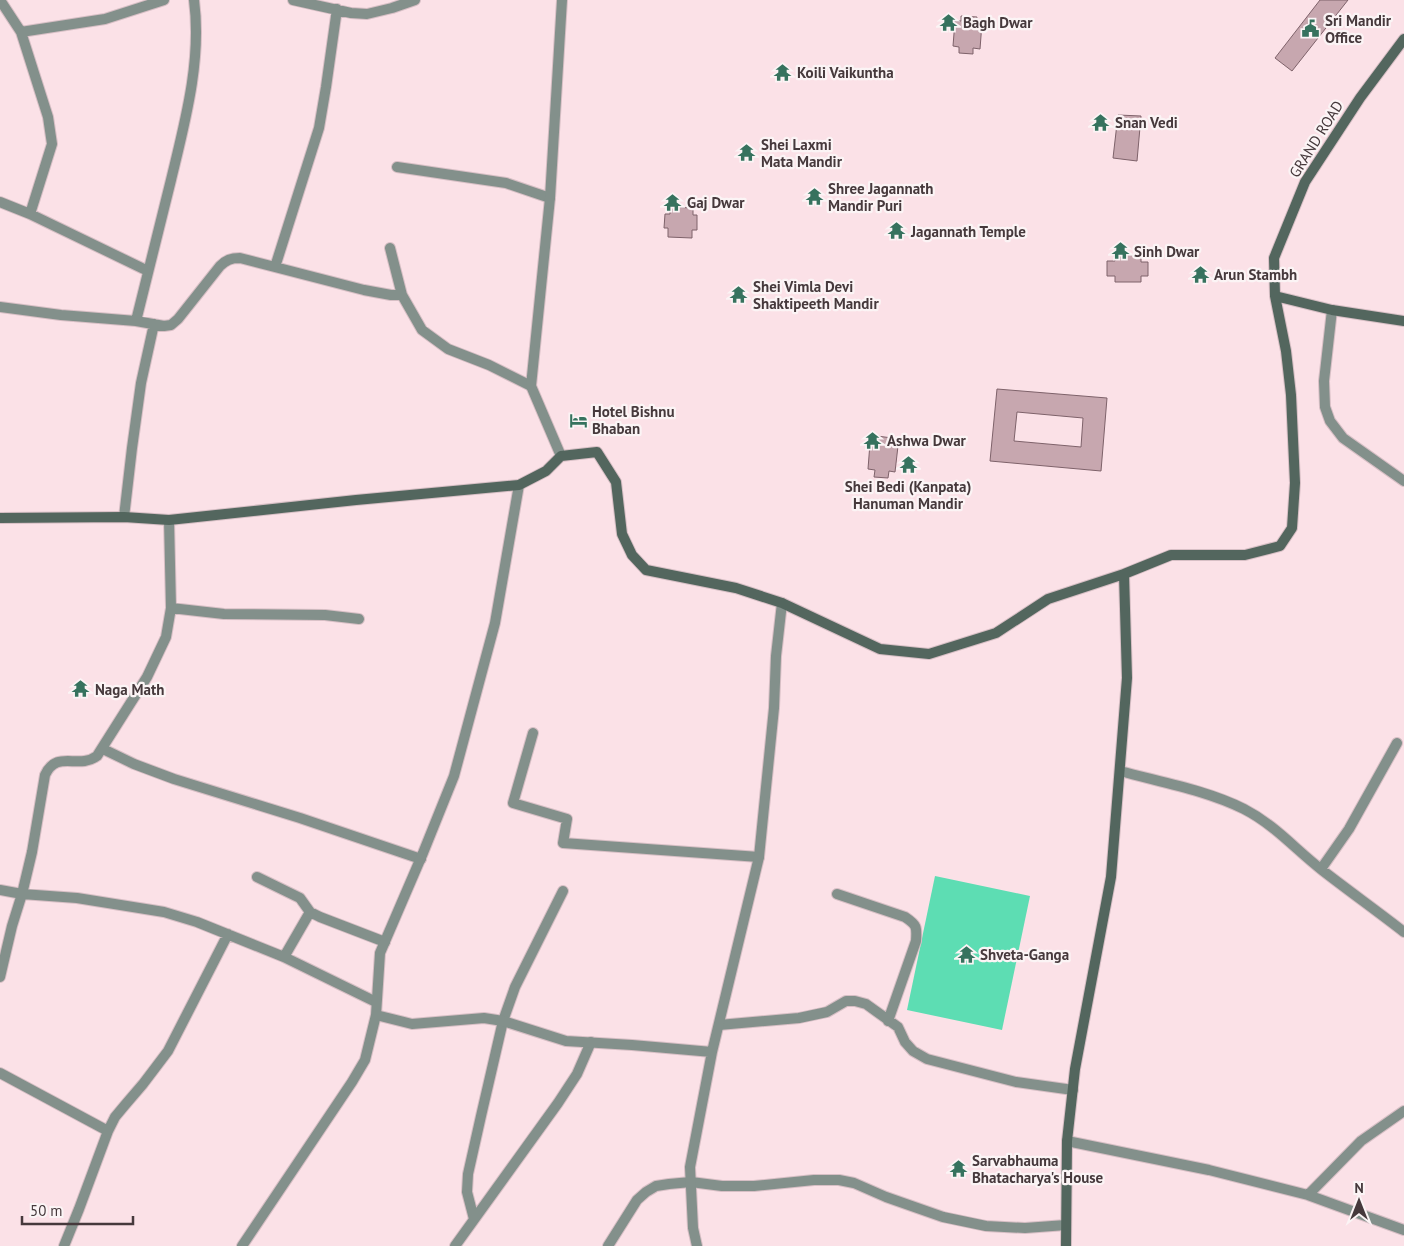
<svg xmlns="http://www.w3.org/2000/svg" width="1404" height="1246" font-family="'PT Sans',sans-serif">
	<rect width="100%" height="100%" fill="#fbe1e7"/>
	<path fill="#5dddb3" d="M935,876L1030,896L1002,1030L907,1010Z"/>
	<path fill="#c7a7af" stroke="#7e626a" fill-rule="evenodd" d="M1320,0H1348L1292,71L1275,58Z
		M961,16L977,17L976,22L982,23L980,49L973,48V54L959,53V47L953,46L955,21H961Z
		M1118,115L1141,116L1137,161L1113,158Z
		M670,207L693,208V215H697V230H692V238L668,237V228H664L665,214H670Z
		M1114,255H1141V262H1148V276H1141V282H1115V276H1107V261H1115Z
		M997,389L1107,398L1101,471L990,461ZM1017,412L1083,418L1081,447L1014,441Z
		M877,436L892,438L891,445L898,446L895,472L889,471L888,478L874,477L875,470L868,469L870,443L876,444Z"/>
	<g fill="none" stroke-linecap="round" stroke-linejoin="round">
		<defs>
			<path id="minor" d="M0,0L21,32L48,117L52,144L30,214
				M293,0L351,13L367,14L392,8L415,0
				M21,32L105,19L164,0
				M397,167L506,183L550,198
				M0,202L30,214L148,271
				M275,267L319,128L326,87L337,9
				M402,295L422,330L448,349L489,365L531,386
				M0,307L61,315L136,321L164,326L171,325L178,319L220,266C226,260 231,258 240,258L364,290L391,295H402L390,248
				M1332,310L1324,381L1325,407L1330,421L1343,438L1404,481
				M136,321C148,274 159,227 171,180C185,122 202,60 194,0
				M124,517L132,448L141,383L154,324
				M171,608L224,614L325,615L359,619
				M533,733L513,803L567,819L563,843L759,857
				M103,749L134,764L174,779L300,818L421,859
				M1120,771C1160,782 1206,790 1244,809C1275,825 1295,849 1322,870C1349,891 1377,911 1404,932
				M1321,869L1349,829L1397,743
				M257,877L300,898L310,912L320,917L385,942
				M0,890L22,894L32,852L45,775C57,749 78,770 97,756L147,677L166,637L171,608L169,520
				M837,894L905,917C917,925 917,927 916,941L888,1021
				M284,957L310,912
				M0,977L12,926L22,894L77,898L164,912L197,922L284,957L376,1002
				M719,1025L799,1018L827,1012L846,1001H855L866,1004L898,1027L905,1042L913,1051L927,1059L1016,1082L1073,1090
				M0,1073L108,1131
				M1067,1141L1209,1170L1308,1195L1404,1230
				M1308,1195L1361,1141L1404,1111
				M474,1219L467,1192L468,1174L481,1116L503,1021L515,987L563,891
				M64,1246L79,1209L108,1131L115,1117L125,1105L143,1084L168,1051L228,934
				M455,1246L558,1103L577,1074L591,1042
				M608,1246L637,1200L646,1192L656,1186L669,1184L691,1182L722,1186H754L814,1180H839L854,1183L886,1197L943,1217L986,1226L1025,1228L1066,1225"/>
			<path id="tertiary" d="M561,456L531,386L550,198L562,0
				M376,1015L412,1024L484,1018L503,1021L566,1041L632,1045L712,1052
				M242,1246L352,1082L365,1060L376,1015L380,953L423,853L454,776L495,623L519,485
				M697,1246L693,1228L690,1167L712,1052L759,857L774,708L776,656L782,603"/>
			<path id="secondary" d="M1275,296L1332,310L1404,321
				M0,518L124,517L169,520L356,500L519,485L546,471L561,456L597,452L616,482L622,534L632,555L646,570L736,588L782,603L880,649L929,654L996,633L1048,599L1124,574L1171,555H1245L1280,546L1292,528L1295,483L1291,395L1286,351L1275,296L1274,258L1305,182L1360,98L1404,39
				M1066,1246L1067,1141L1075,1069L1111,877L1127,678L1124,574"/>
		</defs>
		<use href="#minor" stroke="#d7bfc5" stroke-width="12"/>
		<use href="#tertiary" stroke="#d7bfc5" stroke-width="12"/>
		<use href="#secondary" stroke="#d7bfc5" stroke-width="12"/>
		<use href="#minor" stroke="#83908b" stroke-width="10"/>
		<use href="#tertiary" stroke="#83908b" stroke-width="10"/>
		<use href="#secondary" stroke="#53665e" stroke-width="10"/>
	</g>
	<defs>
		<symbol id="temple-bare" viewBox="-9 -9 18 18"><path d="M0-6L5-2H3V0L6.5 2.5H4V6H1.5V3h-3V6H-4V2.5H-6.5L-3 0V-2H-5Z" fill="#36725e" stroke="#fbf4f5" stroke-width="2.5" paint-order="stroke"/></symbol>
		<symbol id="civic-bare" viewBox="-9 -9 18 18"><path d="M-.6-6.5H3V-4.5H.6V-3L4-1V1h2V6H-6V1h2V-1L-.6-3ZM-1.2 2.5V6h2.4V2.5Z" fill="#36725e" stroke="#fbf4f5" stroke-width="2.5" paint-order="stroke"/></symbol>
		<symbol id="hotel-bare" viewBox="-9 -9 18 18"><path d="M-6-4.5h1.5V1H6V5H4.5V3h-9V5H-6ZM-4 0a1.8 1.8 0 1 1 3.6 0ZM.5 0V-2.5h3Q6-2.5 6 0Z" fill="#36725e" stroke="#fbf4f5" stroke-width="2.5" paint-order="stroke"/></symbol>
	</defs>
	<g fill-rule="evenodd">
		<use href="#temple-bare" x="936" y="10" width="25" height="25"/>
		<use href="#civic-bare" x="1298" y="16" width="25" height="25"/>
		<use href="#temple-bare" x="770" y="60" width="25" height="25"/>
		<use href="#temple-bare" x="1088" y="110" width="25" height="25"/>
		<use href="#temple-bare" x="734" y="140" width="25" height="25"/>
		<use href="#temple-bare" x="802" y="184" width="25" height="25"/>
		<use href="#temple-bare" x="660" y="190" width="25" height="25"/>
		<use href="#temple-bare" x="884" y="218" width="25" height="25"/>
		<use href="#temple-bare" x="1108" y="238" width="25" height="25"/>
		<use href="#temple-bare" x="1188" y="262" width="25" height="25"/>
		<use href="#temple-bare" x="726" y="282" width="25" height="25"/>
		<use href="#hotel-bare" x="566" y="408" width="25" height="25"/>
		<use href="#temple-bare" x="860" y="428" width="25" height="25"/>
		<use href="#temple-bare" x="896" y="452" width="25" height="25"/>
		<use href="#temple-bare" x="68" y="676" width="25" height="25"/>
		<use href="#temple-bare" x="954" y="942" width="25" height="25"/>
		<use href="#temple-bare" x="946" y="1156" width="25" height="25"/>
	</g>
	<g text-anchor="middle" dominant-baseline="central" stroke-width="4.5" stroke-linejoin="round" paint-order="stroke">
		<g font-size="15" font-weight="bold" fill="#46393c" stroke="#fbf4f5" text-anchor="start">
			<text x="1325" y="20">Sri Mandir<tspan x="1325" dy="17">Office</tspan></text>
			<text x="963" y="22">Bagh Dwar</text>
			<text x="797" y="72">Koili Vaikuntha</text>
			<text x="1115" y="122">Snan Vedi</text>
			<text x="761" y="144">Shei Laxmi<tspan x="761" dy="17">Mata Mandir</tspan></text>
			<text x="828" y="188">Shree Jagannath<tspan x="828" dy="17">Mandir Puri</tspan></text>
			<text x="687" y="202">Gaj Dwar</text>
			<text x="911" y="231">Jagannath Temple</text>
			<text x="1134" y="251">Sinh Dwar</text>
			<text x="1214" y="274">Arun Stambh</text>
			<text x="753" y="286">Shei Vimla Devi<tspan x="753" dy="17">Shaktipeeth Mandir</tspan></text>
			<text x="592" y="411">Hotel Bishnu<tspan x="592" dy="17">Bhaban</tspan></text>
			<text x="887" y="440">Ashwa Dwar</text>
			<text x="908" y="486" text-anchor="middle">Shei Bedi (Kanpata)<tspan x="908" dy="17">Hanuman Mandir</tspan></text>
			<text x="95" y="689">Naga Math</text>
			<text x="980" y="954">Shveta-Ganga</text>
			<text x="972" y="1160">Sarvabhauma<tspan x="972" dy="17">Bhatacharya's House</tspan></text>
		</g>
		<g font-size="15" fill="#46393c" stroke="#fbf4f5">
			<text transform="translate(1316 139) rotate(-58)">GRAND ROAD</text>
		</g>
	</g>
	<g transform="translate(1359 1201)" stroke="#fbf4f5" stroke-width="4" paint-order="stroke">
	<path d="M0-4L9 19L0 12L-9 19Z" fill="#46393c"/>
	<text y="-8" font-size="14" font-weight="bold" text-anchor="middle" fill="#46393c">N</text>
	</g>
	<path d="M22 1216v8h111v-8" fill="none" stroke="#46393c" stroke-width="2.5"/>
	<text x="30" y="1216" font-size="15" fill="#46393c" stroke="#fbf4f5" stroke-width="4" paint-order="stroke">50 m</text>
</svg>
